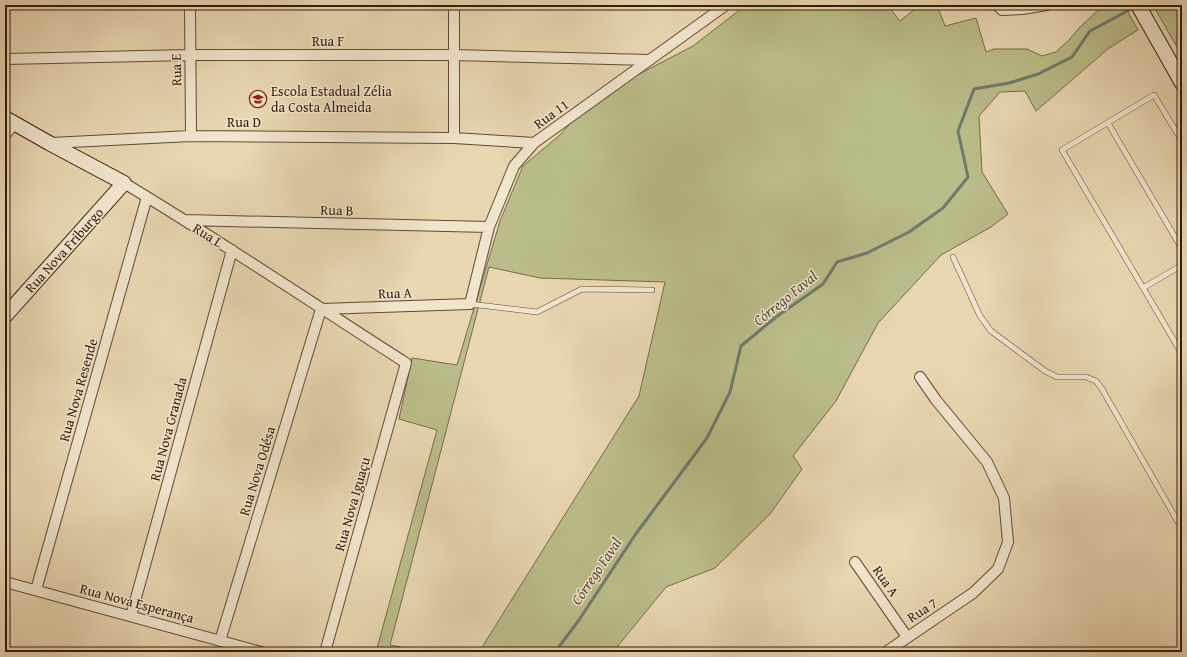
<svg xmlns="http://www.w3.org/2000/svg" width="1187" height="657" font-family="'Gentium Book Plus',serif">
	<rect width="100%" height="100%" fill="#e9d7b2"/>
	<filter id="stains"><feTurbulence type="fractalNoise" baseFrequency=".005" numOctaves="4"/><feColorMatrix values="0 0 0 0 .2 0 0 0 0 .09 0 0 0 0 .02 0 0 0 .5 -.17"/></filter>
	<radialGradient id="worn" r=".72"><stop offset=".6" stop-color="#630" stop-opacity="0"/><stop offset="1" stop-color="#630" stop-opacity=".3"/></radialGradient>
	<path fill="#babd89" stroke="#766c48" d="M746,5H887L900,21L920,5H937L945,26L976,18L986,52L994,49H1027L1042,56L1056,52L1068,41L1080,27L1095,13L1107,5H1124L1138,30L1109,48L1036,111L1025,91L1000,92L979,116L982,172L1008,214L991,227L941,255L878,323L836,401L793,456L802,469L770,514L715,568L666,587L613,652H479L639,396L665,282L540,278L489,267L390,645L426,652H376L437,430L399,419L412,358L457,365L500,221L523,166L561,134L571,122L624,82L693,46Z
		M1153,5H1182V56Z"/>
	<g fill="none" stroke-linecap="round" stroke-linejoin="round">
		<path stroke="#6f7a6d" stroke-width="3" d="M555,652L579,620L635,535L707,438L730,392L741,346L776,317L823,284L837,262L867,253L909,232L943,208L968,177L958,131L974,89L1009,83L1038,74L1072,57L1090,31L1131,9"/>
		<defs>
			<path id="lane" d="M1108,123L1182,249
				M1182,141L1154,95L1062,150L1182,354
				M953,257L980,316L991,331L1045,371L1057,377H1086L1096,381L1102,389L1182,529
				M1143,288L1182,265
				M470,304L537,312L582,289L652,290"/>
			<path id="street" d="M190,5L191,136
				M997,5L1002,10L1022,9L1047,5
				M5,59L190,55H454L650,60
				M5,135L15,123
				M454,138V5
				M51,143L191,136L454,138L534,143
				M124,183C219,240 312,303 406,363L325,652
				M185,220L489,227
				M321,309L470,304L489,227L514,166L534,143L726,5
				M855,562L907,637
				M5,582L261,652
				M36,590L147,197
				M131,616L232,250
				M220,641L321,309
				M886,652L973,593L998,569L1008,542L1004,498L987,462L936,400L920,377"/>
			<path id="secondary" d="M1138,5L1182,83
				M5,118L49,143L124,183L5,316"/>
		</defs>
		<use href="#lane" stroke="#604b32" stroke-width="6"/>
		<use href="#street" stroke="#604b32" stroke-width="12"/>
		<use href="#secondary" stroke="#321c08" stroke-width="16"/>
		<use href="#lane" stroke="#f1e5cd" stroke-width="5"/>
		<use href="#street" stroke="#f1e5cd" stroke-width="10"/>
		<use href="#secondary" stroke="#f1e5cd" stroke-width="14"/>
	</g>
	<defs>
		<symbol id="school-ring" viewBox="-11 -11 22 22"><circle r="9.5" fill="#f1e5cd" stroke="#8f2418" stroke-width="1.5"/><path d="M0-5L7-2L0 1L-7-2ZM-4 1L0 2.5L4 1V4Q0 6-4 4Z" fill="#8f2418"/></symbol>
	</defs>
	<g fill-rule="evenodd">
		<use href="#school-ring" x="248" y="89" width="20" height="20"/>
	</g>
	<g text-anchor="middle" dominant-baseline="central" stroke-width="3" stroke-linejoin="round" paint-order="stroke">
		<g font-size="14" fill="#321c08" stroke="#f1e5cd">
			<text x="328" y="41">Rua F</text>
			<text transform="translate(176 70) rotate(-91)">Rua E</text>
			<text transform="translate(551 114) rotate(-36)">Rua 11</text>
			<text x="244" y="122">Rua D</text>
			<text transform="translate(337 210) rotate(1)">Rua B</text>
			<text transform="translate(208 235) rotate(32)">Rua L</text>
			<text transform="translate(64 250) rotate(-48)">Rua Nova Friburgo</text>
			<text transform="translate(395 293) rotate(-2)">Rua A</text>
			<text transform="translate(78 390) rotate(-74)">Rua Nova Resende</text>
			<text transform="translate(168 429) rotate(-75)">Rua Nova Granada</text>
			<text transform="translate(257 471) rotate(-73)">Rua Nova Odésa</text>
			<text transform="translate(352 504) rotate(-74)">Rua Nova Iguaçu</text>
			<text transform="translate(886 581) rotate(55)">Rua A</text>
			<text transform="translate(137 603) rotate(15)">Rua Nova Esperança</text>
			<text transform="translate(922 610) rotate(-33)">Rua 7</text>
		</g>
		<g font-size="14" fill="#321c08" stroke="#f1e5cd" text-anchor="start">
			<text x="271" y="91">Escola Estadual Zélia<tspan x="271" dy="16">da Costa Almeida</tspan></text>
		</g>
		<g font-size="15" font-style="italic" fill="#514b3b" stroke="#f1e5cd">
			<text transform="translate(785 298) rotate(-39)">Córrego Faval</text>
			<text transform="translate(596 571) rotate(-56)">Córrego Faval</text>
		</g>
	</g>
	<rect width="1187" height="657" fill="none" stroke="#e9d7b2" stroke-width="20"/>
	<rect x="6" y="6" width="1175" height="645" fill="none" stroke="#321c08" stroke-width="2"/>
	<rect x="10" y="10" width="1167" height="637" fill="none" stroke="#321c08"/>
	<rect width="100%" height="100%" filter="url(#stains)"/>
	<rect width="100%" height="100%" fill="url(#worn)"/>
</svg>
